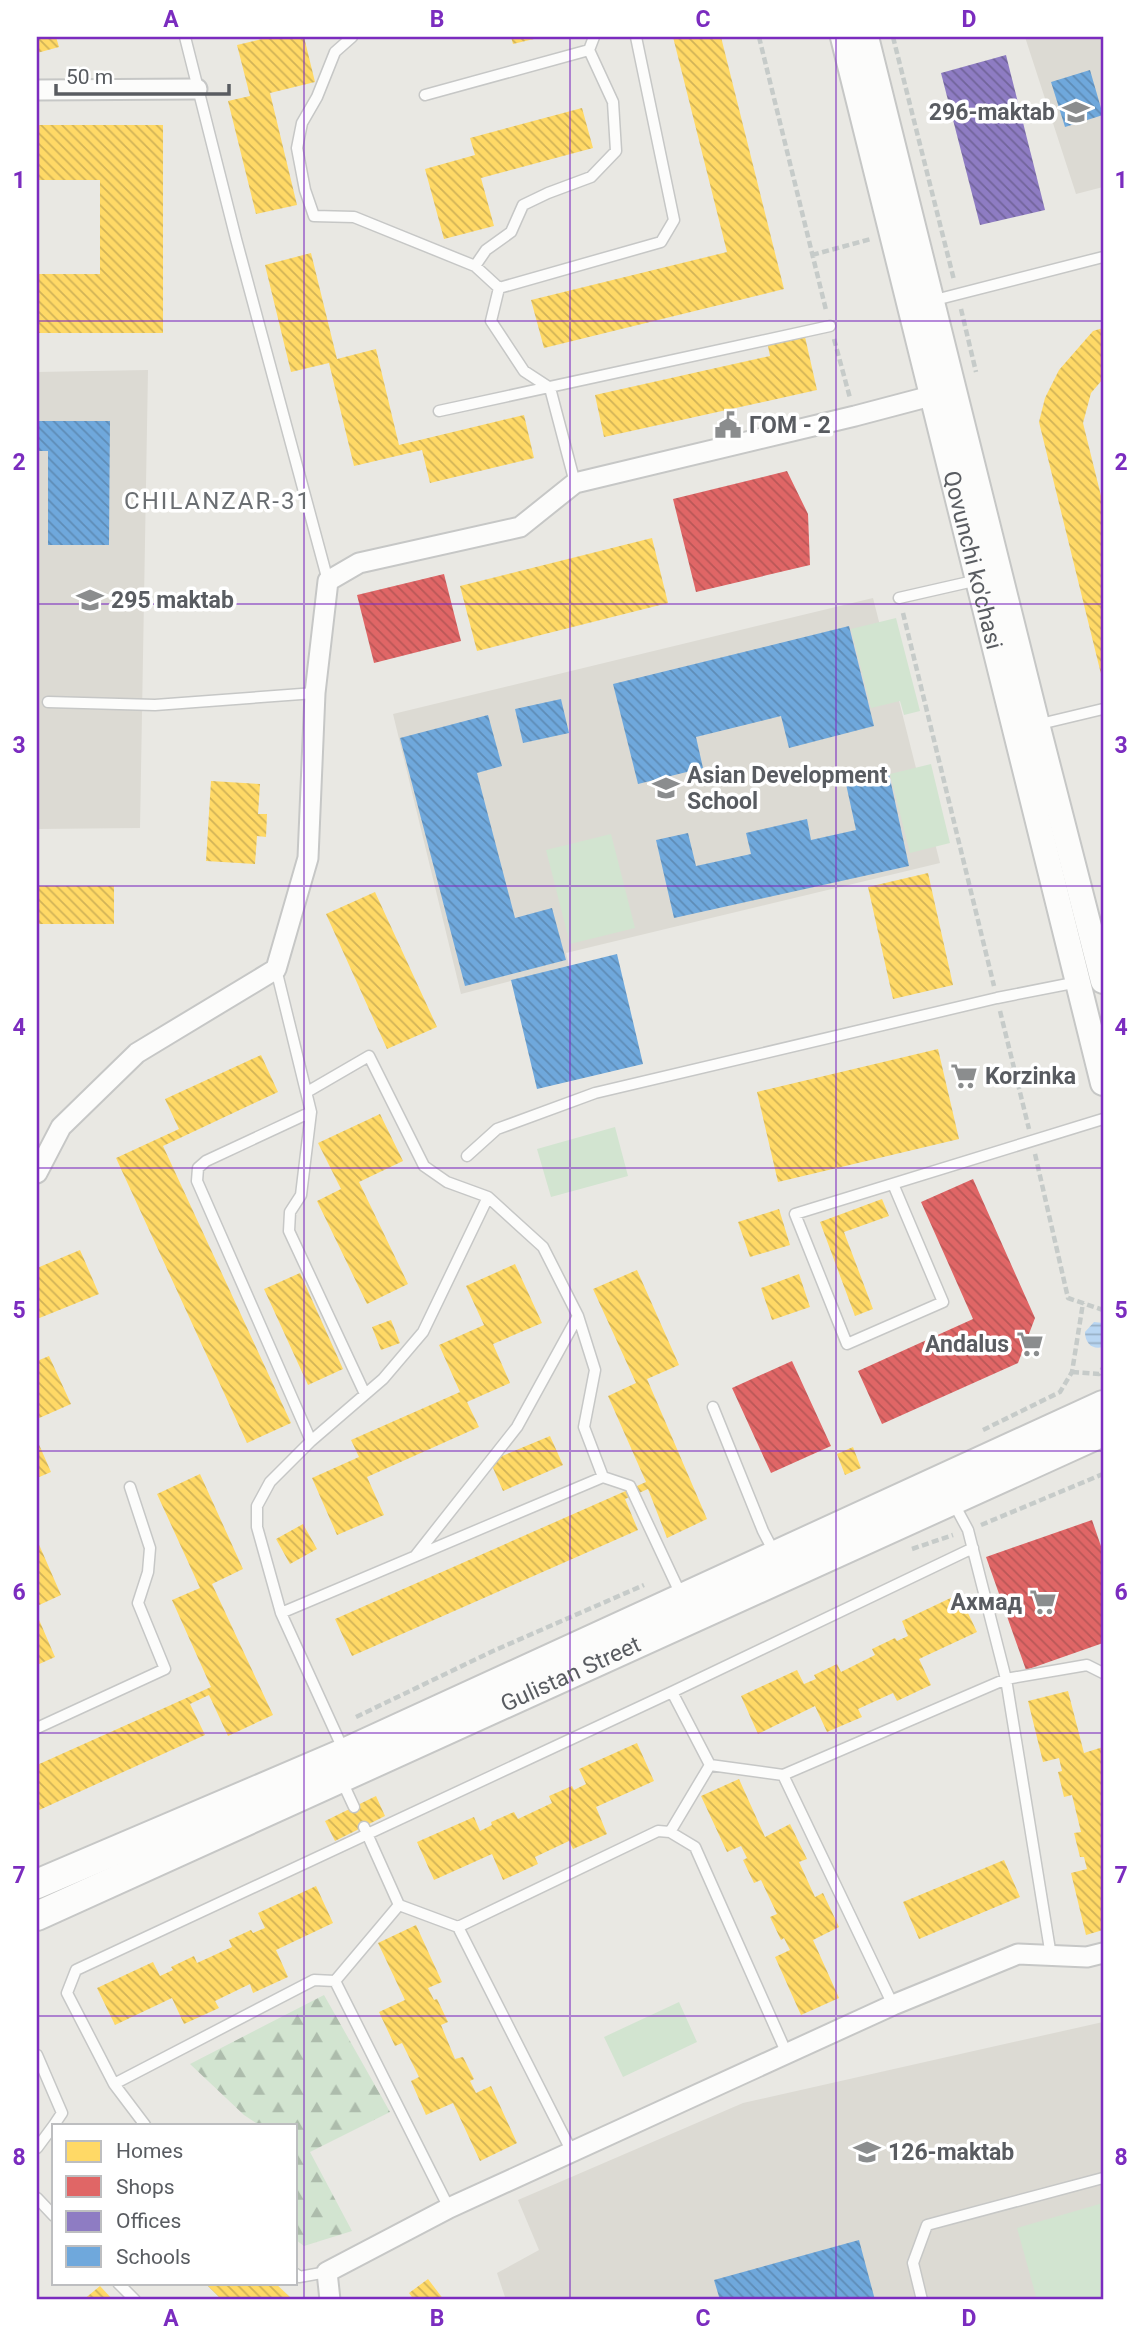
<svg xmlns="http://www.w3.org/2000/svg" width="1140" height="2337" font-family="Roboto,sans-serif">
	<defs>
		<pattern id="forest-firs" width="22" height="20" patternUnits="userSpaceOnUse" patternTransform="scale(1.75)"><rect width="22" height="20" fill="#d2e4d0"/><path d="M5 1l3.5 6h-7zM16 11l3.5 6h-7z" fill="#adbcac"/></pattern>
		<pattern id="water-rules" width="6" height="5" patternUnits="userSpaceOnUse" patternTransform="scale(1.75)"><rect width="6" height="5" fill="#b9d6f2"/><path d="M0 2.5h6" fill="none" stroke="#99b1c7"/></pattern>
		<pattern id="homes-back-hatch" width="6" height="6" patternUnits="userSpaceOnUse" patternTransform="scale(1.75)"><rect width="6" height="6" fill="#ffd966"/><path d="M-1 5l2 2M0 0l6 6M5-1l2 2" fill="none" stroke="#d1b357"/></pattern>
		<pattern id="shops-back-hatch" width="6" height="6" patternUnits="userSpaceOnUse" patternTransform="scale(1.75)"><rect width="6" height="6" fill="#e06666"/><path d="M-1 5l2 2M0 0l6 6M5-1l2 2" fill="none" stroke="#b95757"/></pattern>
		<pattern id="offices-back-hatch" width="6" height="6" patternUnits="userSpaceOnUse" patternTransform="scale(1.75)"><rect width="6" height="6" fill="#8e7cc3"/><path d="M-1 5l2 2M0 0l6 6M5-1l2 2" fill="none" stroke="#71649a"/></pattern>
		<pattern id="schools-back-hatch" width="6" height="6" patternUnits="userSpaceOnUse" patternTransform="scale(1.75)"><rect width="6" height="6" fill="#6fa8dc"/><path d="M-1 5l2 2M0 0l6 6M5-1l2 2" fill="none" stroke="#5e8cb6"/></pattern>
	</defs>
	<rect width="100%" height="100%" fill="#e9e8e3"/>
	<path fill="#dcdad3" d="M1025,37H1103V187L1076,194Z
		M148,370L140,828L37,829V372Z
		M873,598L940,863L566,953L569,966L461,994L393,714Z
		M1103,2022V2300H506L497,2273L539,2250L518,2200L743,2103Z"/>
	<path fill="#d2e4d0" d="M896,618L920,711L904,715L900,701L871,708L851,629Z
		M931,764L950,843L910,853L890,774Z
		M611,834L635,928L570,944L546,850Z
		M615,1127L628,1176L551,1197L537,1149Z
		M679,2002L697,2042L623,2077L604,2037Z
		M1103,2203V2300H1037L1017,2228Z"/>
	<path fill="url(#forest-firs)" d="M324,1995L390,2112L310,2152L352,2231L304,2246L296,2240V2125H259L244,2115L190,2064Z"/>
	<path fill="url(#water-rules)" d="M1094,1322L1103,1323V1347C1092,1350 1085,1343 1085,1332Z"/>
	<path fill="url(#homes-back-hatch)" d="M37,37H56L59,47L37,53Z
		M270,37H304L315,82L270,93L297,205L256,214L228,101L250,96L237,45Z
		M511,37H537L538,38L513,44Z
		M673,37H721L784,289L544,348L531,300L727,252Z
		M582,108L593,148L481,178L494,226L444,239L425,169L475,155L470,138Z
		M37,125H163V333H37V274H100V180H37Z
		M311,253L337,359L376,349L399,445L524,415L534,458L430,483L422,450L354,466L329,363L291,372L265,265Z
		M803,328L817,390L604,437L595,395L770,356L766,336Z
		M1103,328V379L1091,393L1083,423L1103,504L1102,678L1039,422L1045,398L1059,370L1093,331Z
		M652,538L668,603L477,651L460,586Z
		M211,781L260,784L258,814H267L266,837L257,836L255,864L206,861Z
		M928,873L953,985L893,999L868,887Z
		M37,886H114V924H37Z
		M375,892L437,1027L387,1049L326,914Z
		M938,1049L959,1139L778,1182L757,1092Z
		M261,1055L278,1092L163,1146L291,1423L247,1443L116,1158L179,1129L165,1099Z
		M380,1114L403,1161L359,1182L408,1284L367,1304L317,1201L341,1189L318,1143Z
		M882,1199L889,1216L844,1232L873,1309L855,1316L820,1222Z
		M779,1209L790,1245L750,1257L738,1222Z
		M80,1250L99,1294L37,1319V1268Z
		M515,1264L542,1323L493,1344L510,1383L467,1402L479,1427L367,1477L384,1515L337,1535L312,1478L359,1457L351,1440L460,1392L439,1345L484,1325L466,1286Z
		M637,1270L679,1365L647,1379L707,1519L667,1538L648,1489L625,1499L638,1530L352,1656L335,1619L646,1482L608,1396L636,1383L593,1289Z
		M300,1273L343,1369L308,1385L264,1289Z
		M799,1274L810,1307L772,1320L761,1288Z
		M391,1320L400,1343L381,1350L372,1327Z
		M49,1356L71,1404L37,1419V1361Z
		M550,1436L563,1465L503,1491L490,1461Z
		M37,1440L51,1472L37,1478Z
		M853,1447L861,1468L845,1475L837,1454Z
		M200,1474L243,1569L212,1584L273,1715L228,1736L209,1695L190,1704L205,1735L37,1811V1765L211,1687L172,1600L200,1588L157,1494Z
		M303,1524L317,1549L290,1564L276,1539Z
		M37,1540L61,1595L37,1606Z
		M959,1594L977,1632L919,1659L931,1685L897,1701L893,1693L858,1709L862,1717L827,1732L815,1706L758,1734L741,1696L797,1670L804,1684L816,1679L814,1675L837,1664L841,1672L875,1655L872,1649L895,1638L897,1641L908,1636L902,1621Z
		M37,1615L55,1657L37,1665Z
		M1068,1691L1084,1753L1103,1747V1930L1086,1935L1071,1873L1087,1869L1084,1857H1080L1074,1833L1081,1832L1072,1795L1064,1797L1058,1772L1062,1771L1059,1758L1043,1762L1028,1701Z
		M637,1743L654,1781L596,1807L607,1834L573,1849L569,1841L535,1857L538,1864L503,1880L492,1854L434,1880L417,1842L474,1817L480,1831L492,1825L491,1822L514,1812L518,1819L552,1803L549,1796L572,1786L574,1790L586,1784L579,1769Z
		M739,1779L765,1837L790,1824L807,1859L799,1862L815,1897L823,1893L839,1927L813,1940L839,1998L801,2015L775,1957L790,1950L784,1938L781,1940L770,1917L777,1914L761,1880L754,1883L743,1860L747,1858L741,1846L727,1852L701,1796Z
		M376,1796L385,1816L335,1841L325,1821Z
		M1004,1860L1020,1897L919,1939L903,1902Z
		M316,1886L333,1923L276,1950L288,1977L253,1993L250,1984L215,2001L219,2008L184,2024L172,1998L115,2025L97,1988L153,1962L160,1976L173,1970L171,1967L194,1956L197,1963L232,1947L229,1940L251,1930L253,1933L265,1928L258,1913Z
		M416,1925L442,1982L428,1988L434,2000L437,1999L448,2022L441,2025L455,2059L463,2057L474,2079L470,2081L476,2093L491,2086L517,2143L480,2161L453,2103L426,2115L411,2081L419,2077L402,2043L395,2046L379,2012L405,2000L378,1943Z
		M428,2279L444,2300H414L409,2293Z
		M205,2283H275L291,2298L289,2300H222Z
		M100,2286L113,2300H83Z"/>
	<path fill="url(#shops-back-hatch)" d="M787,471L808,514L810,565L696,592L673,499Z
		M444,574L461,641L374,663L357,595Z
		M973,1179L1035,1318L1018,1363L882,1424L858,1371L973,1319L921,1202Z
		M792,1361L831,1446L771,1473L732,1388Z
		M1092,1520L1103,1552V1643L1026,1670L986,1557Z"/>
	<path fill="url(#offices-back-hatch)" d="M1006,55L1045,210L980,225L941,73Z"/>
	<path fill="url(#schools-back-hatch)" d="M1090,70L1103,115L1065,127L1051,82Z
		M37,421H110L109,545H48V451H37Z
		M849,626L874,726L789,748L781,716L696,737L703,768L638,784L613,684Z
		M561,699L569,733L523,743L515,709Z
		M488,715L502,766L477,773L515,918L552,908L566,960L465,986L400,738Z
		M889,774L909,866L674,918L656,840L688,833L696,866L751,854L746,833L807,819L811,840L856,830L846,784Z
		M617,954L643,1064L537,1089L511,980Z
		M859,2240L875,2300H720L714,2280Z"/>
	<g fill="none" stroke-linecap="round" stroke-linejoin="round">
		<defs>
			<path id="service" d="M185,37L236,239L328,581
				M352,37L335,52L317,97L302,123L297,148L305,190L314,216L354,217L475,266L499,288L491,321L524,371L550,388L575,483
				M425,95L589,50L594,37
				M475,266L486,250L511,232L523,205L548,193L591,177L616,151L613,102L589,50
				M499,288L661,242L674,220L636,37
				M931,301L1103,257
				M439,411L830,326
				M899,598L978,580
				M48,702L155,705L315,693
				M1036,725L1103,709
				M276,969L311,1112L206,1161L198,1168L197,1181L311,1441
				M307,1092L369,1056L424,1166L447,1182L488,1197L543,1247L578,1316L517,1427L416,1555
				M311,1112L301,1195L290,1212L289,1231L365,1394
				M467,1156L497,1129L595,1093L997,998L1078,982
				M893,1184L943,1302L847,1344L795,1214L1103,1119
				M713,1407L763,1531L774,1552
				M603,1477L630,1486L682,1597
				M954,1504L968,1530L1006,1679L1087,1665L1103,1673
				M281,1613L603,1477L584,1427L595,1370L578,1316
				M37,1728L165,1669L138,1603L148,1572L150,1548L130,1487
				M343,1749L281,1613L257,1527V1506L270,1482L311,1441L383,1379L423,1332L488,1197
				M710,1765L783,1775
				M341,1779L354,1807
				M670,1832L710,1765L672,1692
				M399,1905L458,1927L658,1831L670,1832L695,1847L787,2054
				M458,1927L572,2152
				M335,1981L399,1905L364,1827
				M893,2005L783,1775L1006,1679L1051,1956
				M37,2055L62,2113L54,2125
				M114,2084L314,1980L335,1981L449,2208
				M145,2125L114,2084L67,1993L76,1970L672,1692L973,1548
				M37,2148L54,2125
				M37,2198L54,2216
				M296,2274L299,2277L327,2272
				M118,2283L135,2300
				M922,2300L913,2263L927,2225L1103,2178"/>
			<path id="minor" d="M37,90L197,89
				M37,1173L61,1127L137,1053L276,969L308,858L315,693L328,581L359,563L520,527L575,483L855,416L946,392
				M330,2300L327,2272L449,2208L893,2005L1018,1954L1087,1957L1103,1953"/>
			<g id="tertiary">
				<path id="s1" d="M843,37L1103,1083"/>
				<path d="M866,37L1037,724L1103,981"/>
			</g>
			<g id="secondary">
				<path d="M37,1884L344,1753L1103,1405"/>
				<path id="s2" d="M37,1916L1103,1432"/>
			</g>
		</defs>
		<use href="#service" stroke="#c6c7c6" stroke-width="13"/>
		<use href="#minor" stroke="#c6c7c6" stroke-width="23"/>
		<use href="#tertiary" stroke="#c6c7c6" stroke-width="28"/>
		<use href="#secondary" stroke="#c6c7c6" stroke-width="32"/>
		<path stroke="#c6cbc9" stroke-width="4.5" stroke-dasharray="7 3.5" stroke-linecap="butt" d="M759,37L826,310
			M893,37L954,280
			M812,255L871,239
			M961,309L976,372
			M834,339L850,398
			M903,613L994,986
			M1000,1011L1029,1129
			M1035,1154L1068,1298L1103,1310
			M1072,1372L1099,1374L1103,1368
			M983,1430L1060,1392L1072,1372L1083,1303
			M981,1525L1103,1474
			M912,1549L953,1535
			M356,1717L493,1651L644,1585"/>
		<use href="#service" stroke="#fcfcfb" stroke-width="10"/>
		<use href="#minor" stroke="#fcfcfb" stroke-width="19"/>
		<use href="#tertiary" stroke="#fcfcfb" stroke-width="24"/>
		<use href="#secondary" stroke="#fcfcfb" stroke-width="28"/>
	</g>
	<path fill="none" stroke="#7b2cbf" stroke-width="2" stroke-opacity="0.55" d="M304,37V2300M570,37V2300M836,37V2300M37,321H1103M37,604H1103M37,886H1103M37,1168H1103M37,1451H1103M37,1733H1103M37,2016H1103"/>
	<defs>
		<symbol id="school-bare" viewBox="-9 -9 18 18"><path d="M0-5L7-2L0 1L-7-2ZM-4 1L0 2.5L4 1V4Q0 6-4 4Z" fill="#8b8d8e" stroke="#fff" stroke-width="2.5" paint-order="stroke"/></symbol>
		<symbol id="civic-bare" viewBox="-9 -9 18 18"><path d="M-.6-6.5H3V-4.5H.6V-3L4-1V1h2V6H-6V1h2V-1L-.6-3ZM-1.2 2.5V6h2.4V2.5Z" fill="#8b8d8e" stroke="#fff" stroke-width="2.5" paint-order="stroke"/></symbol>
		<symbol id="supermarket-bare" viewBox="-9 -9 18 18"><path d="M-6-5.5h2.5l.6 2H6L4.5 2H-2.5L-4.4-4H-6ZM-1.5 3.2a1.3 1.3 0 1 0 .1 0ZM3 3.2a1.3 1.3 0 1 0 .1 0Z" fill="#8b8d8e" stroke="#fff" stroke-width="2.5" paint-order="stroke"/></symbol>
	</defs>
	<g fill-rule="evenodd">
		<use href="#school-bare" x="1057" y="93" width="38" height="38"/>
		<use href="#civic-bare" x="709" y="406" width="38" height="38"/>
		<use href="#school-bare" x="71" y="581" width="38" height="38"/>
		<use href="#school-bare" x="647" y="769" width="38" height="38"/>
		<use href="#supermarket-bare" x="945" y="1057" width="38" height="38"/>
		<use href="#supermarket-bare" x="1011" y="1325" width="38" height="38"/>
		<use href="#supermarket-bare" x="1024" y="1583" width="38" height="38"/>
		<use href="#school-bare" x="848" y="2133" width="38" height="38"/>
	</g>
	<g text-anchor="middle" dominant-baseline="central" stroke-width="7" stroke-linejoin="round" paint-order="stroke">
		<g font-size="23" font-weight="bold" fill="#595c61" stroke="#fff" text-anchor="start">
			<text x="1055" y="112" text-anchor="end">296-maktab</text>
			<text x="749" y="425">ГОМ - 2</text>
			<text x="111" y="600">295 maktab</text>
			<text x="687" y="775">Asian Development<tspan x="687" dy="26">School</tspan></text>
			<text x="985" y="1076">Korzinka</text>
			<text x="1009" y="1344" text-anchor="end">Andalus</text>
			<text x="1022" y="1602" text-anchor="end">Ахмад</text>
			<text x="888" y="2152">126-maktab</text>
		</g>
		<g font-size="23" fill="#595c61" stroke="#fff">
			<text stroke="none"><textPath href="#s1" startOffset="539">Qovunchi ko'chasi</textPath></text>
			<text stroke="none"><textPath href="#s2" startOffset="586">Gulistan Street</textPath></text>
		</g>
		<g font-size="24" letter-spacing="2" fill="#6a6e72" stroke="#fff">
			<text x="218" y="501">CHILANZAR-31</text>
		</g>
	</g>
	<rect width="1140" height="2337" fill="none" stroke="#ffffff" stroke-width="77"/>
	<rect x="52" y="2124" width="245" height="161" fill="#ffffff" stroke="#bdbec0" stroke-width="2"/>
	<rect x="66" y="2141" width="35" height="21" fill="#ffd966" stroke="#bdbec0" stroke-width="2"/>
	<text x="116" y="2158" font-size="21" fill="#595c61">Homes</text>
	<rect x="66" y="2176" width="35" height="21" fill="#e06666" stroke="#bdbec0" stroke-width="2"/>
	<text x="116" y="2194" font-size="21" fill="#595c61">Shops</text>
	<rect x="66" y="2211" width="35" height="21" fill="#8e7cc3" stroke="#bdbec0" stroke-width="2"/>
	<text x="116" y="2228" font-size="21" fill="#595c61">Offices</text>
	<rect x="66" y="2246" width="35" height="21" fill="#6fa8dc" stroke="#bdbec0" stroke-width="2"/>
	<text x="116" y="2264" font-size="21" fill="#595c61">Schools</text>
	<path d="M56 84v10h173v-10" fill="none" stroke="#595c61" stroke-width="3.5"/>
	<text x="66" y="84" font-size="21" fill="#595c61" stroke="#ffffff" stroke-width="5" paint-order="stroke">50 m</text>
	<rect x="38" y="38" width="1064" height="2260" fill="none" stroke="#7b2cbf" stroke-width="2.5"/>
	<g font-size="23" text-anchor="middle" font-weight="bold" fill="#7b2cbf">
		<text x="171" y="27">A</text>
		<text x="437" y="27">B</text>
		<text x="703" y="27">C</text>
		<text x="969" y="27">D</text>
		<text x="19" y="188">1</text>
		<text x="1121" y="188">1</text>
		<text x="19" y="470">2</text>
		<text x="1121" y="470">2</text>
		<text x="19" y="753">3</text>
		<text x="1121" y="753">3</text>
		<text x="19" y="1035">4</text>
		<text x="1121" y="1035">4</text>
		<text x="19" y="1318">5</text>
		<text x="1121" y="1318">5</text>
		<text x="19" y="1600">6</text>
		<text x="1121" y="1600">6</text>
		<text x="19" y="1883">7</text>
		<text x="1121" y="1883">7</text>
		<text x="19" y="2165">8</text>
		<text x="1121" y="2165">8</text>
		<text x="171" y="2326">A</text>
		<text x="437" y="2326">B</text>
		<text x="703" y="2326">C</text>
		<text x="969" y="2326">D</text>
	</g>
</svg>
